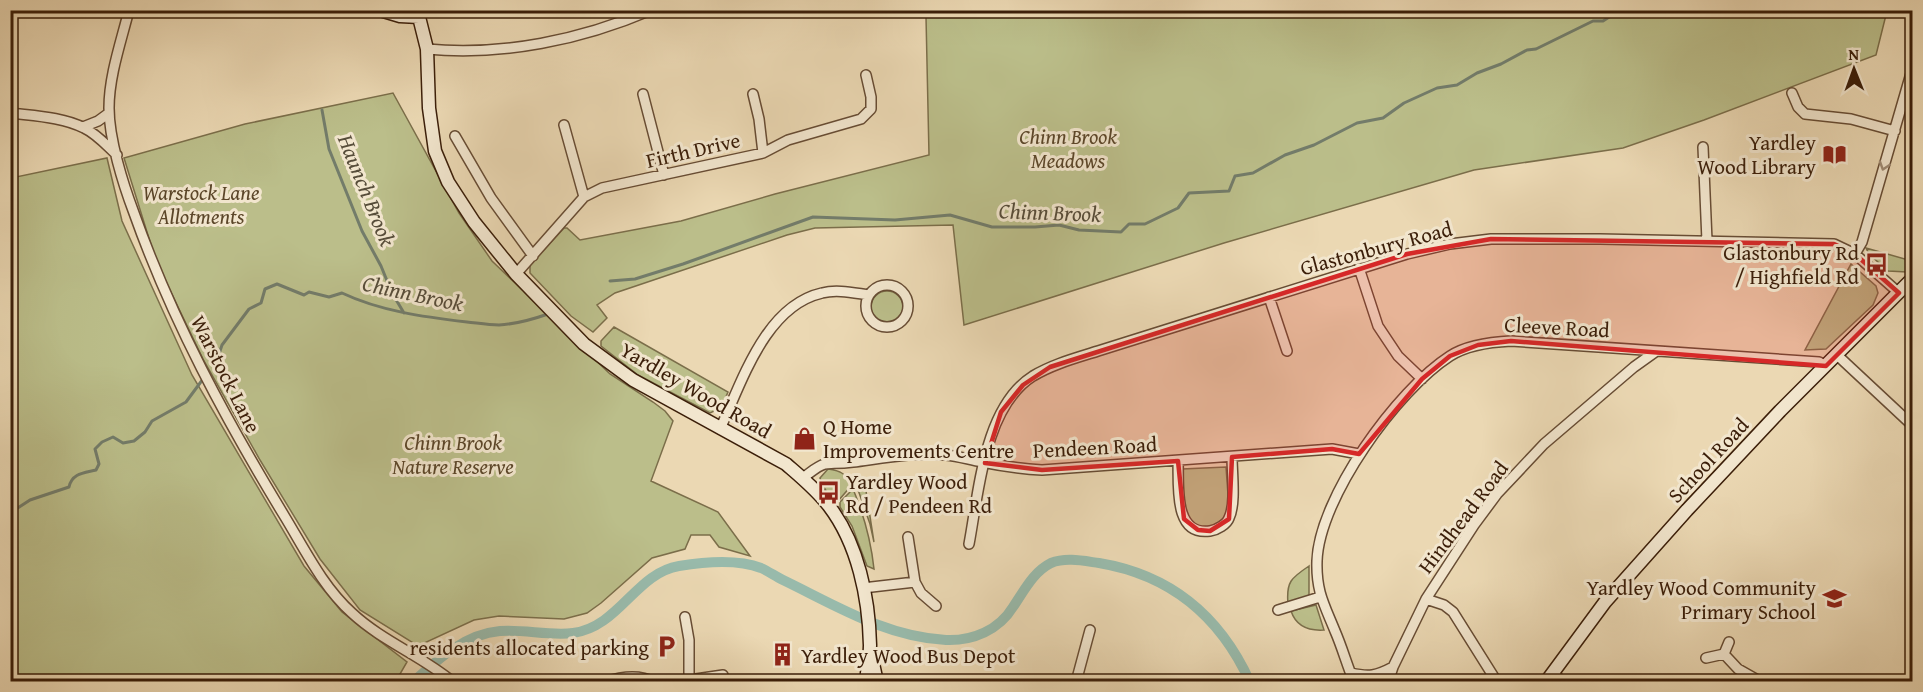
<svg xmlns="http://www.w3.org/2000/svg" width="1923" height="692" font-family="'Gentium Book Plus',serif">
	<rect width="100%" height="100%" fill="#ebd8b3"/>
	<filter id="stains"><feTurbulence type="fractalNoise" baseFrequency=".00333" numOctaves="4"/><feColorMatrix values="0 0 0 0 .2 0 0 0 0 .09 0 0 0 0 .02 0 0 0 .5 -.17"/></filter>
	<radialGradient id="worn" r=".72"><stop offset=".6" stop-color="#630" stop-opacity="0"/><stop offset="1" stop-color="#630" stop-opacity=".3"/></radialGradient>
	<path fill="#bbbe8a" stroke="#7b6e4a" stroke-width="1.5" d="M977,10L1887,11L1876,55L1704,120L1623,148L1474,170L1224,243L964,325L953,225L815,228L787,235L615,293L597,305L607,318L593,332L571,316L530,273V265L564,228H567L580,240L681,221L775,194L929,155L926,17Z
		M393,93L459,213L492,261L610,374L653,402L665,411L673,421L651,481L718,512L750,556L719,547L710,535H691L685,549L652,558L601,603L587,613L564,619L499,616L474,620L418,646L360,610L320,559L260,460L203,359L156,261L124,158L245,124Z
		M107,158L122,221L192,375L304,566L342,612L407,662L396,681H11V178Z
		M1866,248L1912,261V266L1907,272L1888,271L1869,254Z
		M1851,264L1876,286L1878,293L1873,305L1826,349L1805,350Z
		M871 307a16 16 0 1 1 32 0a16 16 0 1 1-32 0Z
		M614,327L728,392L721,408L710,413L638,375L601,346V341Z
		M1226,467L1229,509L1223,522L1209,529L1191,524L1182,502V469Z
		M828,469C839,470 849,475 851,486L838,501C830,498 822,487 820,478Z
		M864,478L874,542L870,524L856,484Z
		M853,489C864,515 871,541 874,569L867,566L852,526L840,507V502Z
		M1309,566V597L1288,604C1286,582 1291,578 1309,566Z
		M1316,605L1324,630C1309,631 1296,626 1291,611Z"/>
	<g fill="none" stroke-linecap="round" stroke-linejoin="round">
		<path stroke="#737c6a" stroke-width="3" d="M322,110L329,149L362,231L381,266L392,293L404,313
			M610,281L635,279L683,264L813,217L895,220L950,215L992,227H1035L1059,225L1079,230L1121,232L1129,224H1145L1178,208L1189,193L1229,191L1235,176L1253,173L1285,155L1314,145L1357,123L1383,118L1404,103L1437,88L1457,85L1477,73L1501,64L1527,50L1536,49L1593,21H1603L1620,10
			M214,369L222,345L249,309L261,303L265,289L277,284L304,295L309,292L329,297L342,293C380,311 424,317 467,322C477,323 488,325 499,325C516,324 531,320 548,314
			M10,513L30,500L69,487C72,473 84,473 96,470L99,464L95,449L102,442L113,437L123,443L134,441L145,432L152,421L186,402L203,379"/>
		<path stroke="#98baab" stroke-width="10" d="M413,682C438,659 465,634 500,631C524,629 549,636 573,633C619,627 636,573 679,566C703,562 738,559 761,568C768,571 775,576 783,580C835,605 886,637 946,640C973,641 999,630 1013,607C1024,591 1033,572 1051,563C1066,557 1084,561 1099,563C1171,575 1220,616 1250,682"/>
		<defs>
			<path id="street" d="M129,10C121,42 109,76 109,108C109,139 123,184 134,213C172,320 226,420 285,517C305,550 323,587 352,613C382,641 422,656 453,682
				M427,49C503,56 581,40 651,10
				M1792,93L1798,107L1805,114L1851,119L1895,131
				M643,94L664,175
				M753,94L759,119L763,153
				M10,113C34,116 63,117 84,128C97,134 107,146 117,155
				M564,125L584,197
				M83,127L98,121L109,113
				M455,136L491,198L533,256
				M1703,147L1707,241
				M1855,254L1862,242L1912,70
				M1359,268L1378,326L1398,356L1422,379
				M516,274L584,197L602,188L763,153L788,140L861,119L871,109V97L866,75
				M866 306a21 21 0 1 1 42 0a21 21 0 1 1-42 0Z
				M1269,297L1287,351
				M1837,355L1912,425
				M720,429C742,382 765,306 822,293C837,289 854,293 869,295
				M1178,461C1179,485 1173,536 1210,531C1217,530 1227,524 1229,518C1236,504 1232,473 1232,457
				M803,478C829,457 824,466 853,462C884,458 915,452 946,455C958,456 970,460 982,462C1002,466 1022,469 1042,470L1332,449L1359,454
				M969,544C979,491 984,407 1033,376C1053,364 1076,358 1098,351L1407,254L1450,244L1491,239H1600L1834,244L1855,254L1899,293
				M915,582L921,593L936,606
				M863,588L915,582L908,537
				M1426,599L1444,605L1453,612L1497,682
				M1278,610L1320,597
				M685,617L689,640V680L685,682
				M1724,654L1738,669L1761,682
				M1706,658L1724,654L1729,642
				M1351,673C1369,677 1376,676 1393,667
				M1552,673L1564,682
				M689,680L723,675
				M605,682C620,677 639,674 654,682
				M1076,682L1090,630
				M1354,682C1347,665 1342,647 1335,631C1324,604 1316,591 1317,561C1319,498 1397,390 1450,356C1467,345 1490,342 1511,341L1819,362L1826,366
				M1388,682L1393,667L1426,599L1474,525L1497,494L1544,444L1634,367L1655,352"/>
			<path id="secondary" d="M380,10L400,16L419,17
				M422,10L419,17L427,49L429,108L435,151L448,182L474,222L516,274L584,344L633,380L786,464C801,477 817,490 829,506C858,544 869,598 870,645C870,657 867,670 866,682
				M872,659L877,682
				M1546,682L1605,602L1687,510L1780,411L1912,279"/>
		</defs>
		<use href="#street" stroke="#674c34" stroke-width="12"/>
		<use href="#secondary" stroke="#3b1e09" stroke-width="15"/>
		<use href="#street" stroke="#f2e6ce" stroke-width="9"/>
		<use href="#secondary" stroke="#f2e6ce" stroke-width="12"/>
	</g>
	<defs><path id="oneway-chevron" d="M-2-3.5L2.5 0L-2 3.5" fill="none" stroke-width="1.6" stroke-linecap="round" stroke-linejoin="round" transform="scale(1.5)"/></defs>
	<use stroke="#a08c75" href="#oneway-chevron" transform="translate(1884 166) rotate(108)"/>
	<path fill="#d62828" fill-opacity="0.2" stroke="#d62828" stroke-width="4.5" stroke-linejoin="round" d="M1491,239L1834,244L1855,254L1899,293L1826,366L1511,341L1478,345L1450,356L1422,379L1359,454L1332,449L1232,457L1229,519L1210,531L1198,530L1184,519L1178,461L1042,470L985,463L1001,412L1023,385L1050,367L1407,254Z"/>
	<defs>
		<symbol id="library-bare" viewBox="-9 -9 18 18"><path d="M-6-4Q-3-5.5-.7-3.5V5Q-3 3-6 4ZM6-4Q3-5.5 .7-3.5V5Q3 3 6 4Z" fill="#8f2418" stroke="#f2e6ce" stroke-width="2.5" paint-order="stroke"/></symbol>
		<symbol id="bus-bare" viewBox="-9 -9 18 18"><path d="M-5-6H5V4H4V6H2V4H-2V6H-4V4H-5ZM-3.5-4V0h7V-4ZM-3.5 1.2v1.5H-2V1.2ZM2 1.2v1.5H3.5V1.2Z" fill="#8f2418" stroke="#f2e6ce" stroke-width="2.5" paint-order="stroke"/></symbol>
		<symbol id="shop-bare" viewBox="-9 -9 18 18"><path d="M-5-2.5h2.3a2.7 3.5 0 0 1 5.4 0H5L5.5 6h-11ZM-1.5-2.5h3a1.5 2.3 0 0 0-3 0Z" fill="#8f2418" stroke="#f2e6ce" stroke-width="2.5" paint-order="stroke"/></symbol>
		<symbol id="school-bare" viewBox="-9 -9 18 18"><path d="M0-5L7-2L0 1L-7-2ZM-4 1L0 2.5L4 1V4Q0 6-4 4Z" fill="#8f2418" stroke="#f2e6ce" stroke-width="2.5" paint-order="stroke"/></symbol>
		<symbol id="parking-bare" viewBox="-9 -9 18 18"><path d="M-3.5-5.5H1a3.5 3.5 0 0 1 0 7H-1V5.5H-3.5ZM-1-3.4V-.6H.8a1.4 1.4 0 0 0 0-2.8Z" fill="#8f2418" stroke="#f2e6ce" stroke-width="2.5" paint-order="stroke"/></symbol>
		<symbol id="building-bare" viewBox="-9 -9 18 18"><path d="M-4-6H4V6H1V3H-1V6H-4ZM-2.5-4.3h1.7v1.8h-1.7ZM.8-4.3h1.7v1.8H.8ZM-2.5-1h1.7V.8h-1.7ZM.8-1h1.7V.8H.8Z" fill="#8f2418" stroke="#f2e6ce" stroke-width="2.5" paint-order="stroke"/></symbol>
	</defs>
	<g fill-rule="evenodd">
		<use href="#library-bare" x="1818" y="138" width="33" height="33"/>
		<use href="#bus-bare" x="1860" y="248" width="33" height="33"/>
		<use href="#shop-bare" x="788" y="422" width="33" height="33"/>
		<use href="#bus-bare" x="812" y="476" width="33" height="33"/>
		<use href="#school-bare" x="1818" y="582" width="33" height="33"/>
		<use href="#parking-bare" x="650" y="630" width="33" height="33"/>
		<use href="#building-bare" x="766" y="638" width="33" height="33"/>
	</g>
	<g text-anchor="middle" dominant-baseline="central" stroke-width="6" stroke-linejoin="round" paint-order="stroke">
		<g font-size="21" font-style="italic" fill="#5b4629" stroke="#f2e6ce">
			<text x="1068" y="136">Chinn Brook<tspan x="1068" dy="24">Meadows</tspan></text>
			<text x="201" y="192">Warstock Lane<tspan x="201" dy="24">Allotments</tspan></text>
			<text x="453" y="442">Chinn Brook<tspan x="453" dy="24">Nature Reserve</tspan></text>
		</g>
		<g font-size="21" fill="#3b1e09" stroke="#f2e6ce" text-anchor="end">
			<text x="1816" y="142">Yardley<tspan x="1816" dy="24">Wood Library</tspan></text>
			<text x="1859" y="252">Glastonbury Rd<tspan x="1859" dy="24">/ Highfield Rd</tspan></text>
			<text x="823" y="426" text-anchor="start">Q Home<tspan x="823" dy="24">Improvements Centre</tspan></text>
			<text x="846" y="481" text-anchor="start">Yardley Wood<tspan x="846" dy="24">Rd / Pendeen Rd</tspan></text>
			<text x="1816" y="587">Yardley Wood Community<tspan x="1816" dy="24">Primary School</tspan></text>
			<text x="649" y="647">residents allocated parking</text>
			<text x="801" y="655" text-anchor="start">Yardley Wood Bus Depot</text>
		</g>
		<g font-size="21" fill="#3b1e09" stroke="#f2e6ce">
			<text transform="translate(693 150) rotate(-13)">Firth Drive</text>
			<text transform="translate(1376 248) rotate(-15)">Glastonbury Road</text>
			<text transform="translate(1557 327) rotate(3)">Cleeve Road</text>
			<text transform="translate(226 374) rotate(63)">Warstock Lane</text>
			<text transform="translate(696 390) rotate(30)">Yardley Wood Road</text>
			<text transform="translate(1095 447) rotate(-3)">Pendeen Road</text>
			<text transform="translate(1708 460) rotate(-47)">School Road</text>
			<text transform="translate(1463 517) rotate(-53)">Hindhead Road</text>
		</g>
		<g font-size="22" font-style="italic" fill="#574d3a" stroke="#f2e6ce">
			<text transform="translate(367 190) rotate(68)">Haunch Brook</text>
			<text transform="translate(1050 212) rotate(2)">Chinn Brook</text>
			<text transform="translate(413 293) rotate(12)">Chinn Brook</text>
		</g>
	</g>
	<rect width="1923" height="692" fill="none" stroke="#ebd8b3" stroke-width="36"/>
	<rect x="12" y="12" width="1899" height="668" fill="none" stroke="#3b1e09" stroke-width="3"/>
	<rect x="18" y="18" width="1887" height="656" fill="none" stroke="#3b1e09" stroke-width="1.5"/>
	<g transform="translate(1854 69) rotate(359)" stroke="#f2e6ce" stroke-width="4.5" paint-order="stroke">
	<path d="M0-4.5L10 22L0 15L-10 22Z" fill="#3b1e09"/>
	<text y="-9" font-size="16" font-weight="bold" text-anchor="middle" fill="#3b1e09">N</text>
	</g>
	<rect width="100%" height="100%" filter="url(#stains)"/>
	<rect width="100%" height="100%" fill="url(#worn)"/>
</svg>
